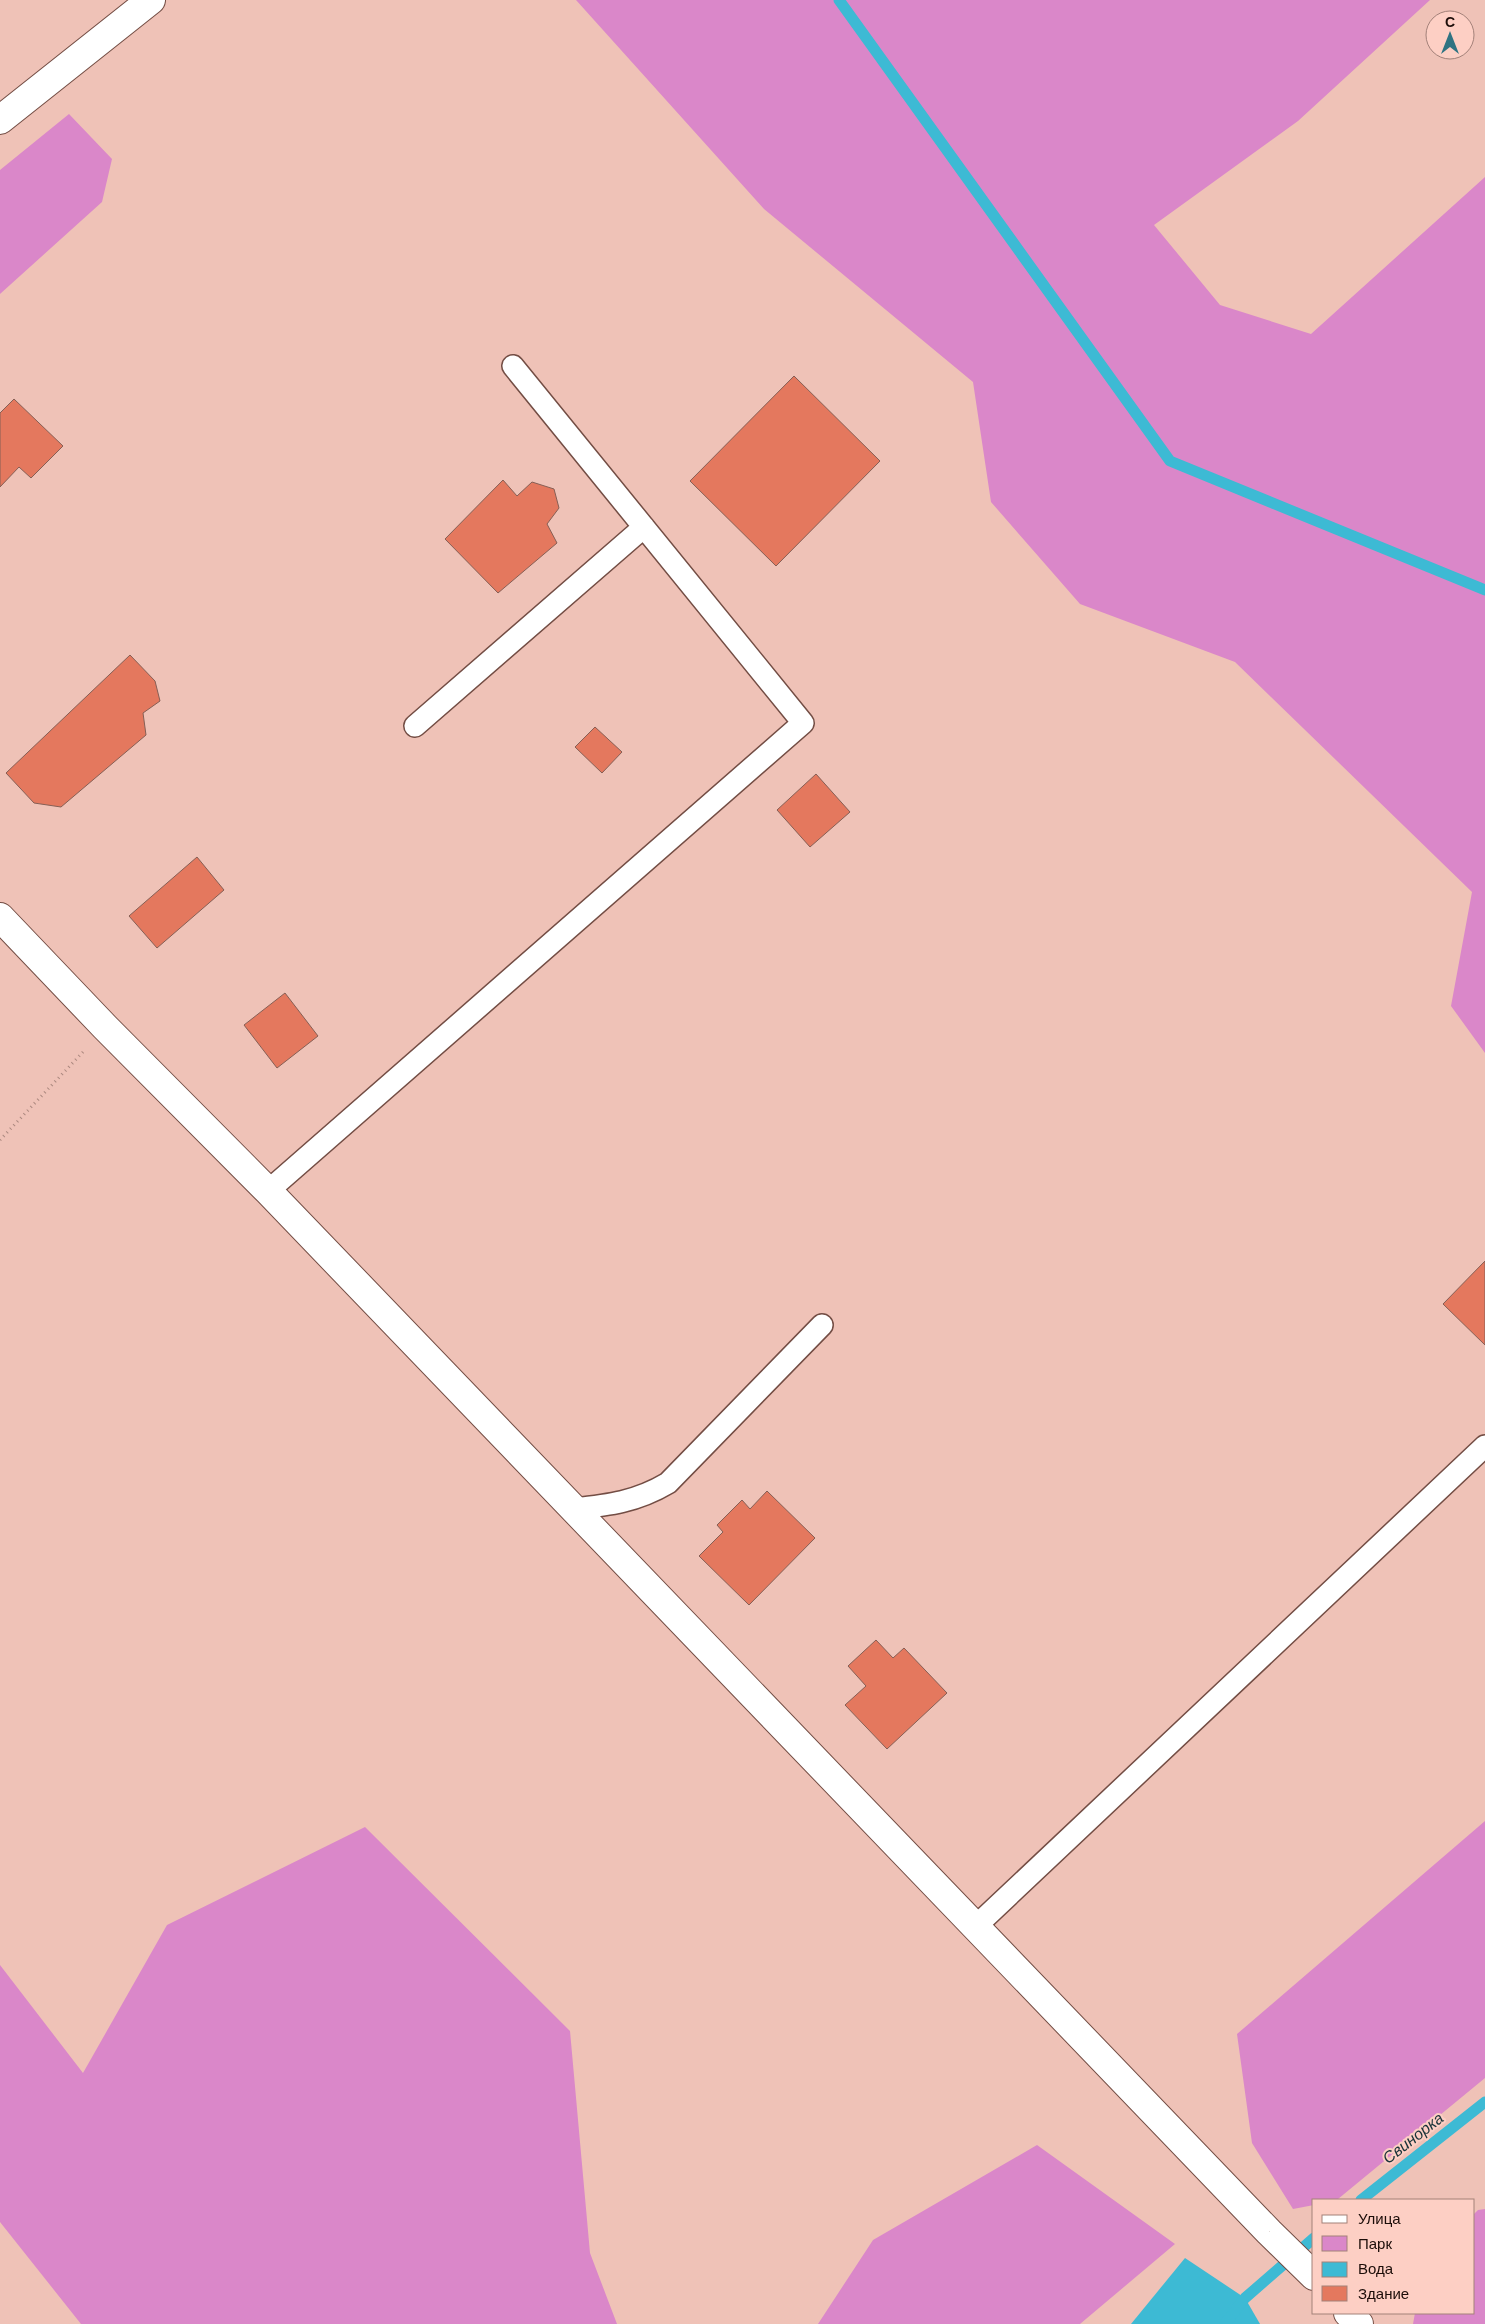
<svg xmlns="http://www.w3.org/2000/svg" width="1485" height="2324" font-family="'Work Sans',sans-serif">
	<rect width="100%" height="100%" fill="#efc2b7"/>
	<path fill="#da87c9" d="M576,0H1430L1298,121L1154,225L1220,305L1311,334L1485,177V1053L1451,1006L1472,892L1235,662L1080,604L991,502L973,382L764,209Z
		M69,114L112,159L102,202L0,294V170Z
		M1485,1821V2078L1338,2199L1314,2200V2205L1293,2209L1252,2143L1237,2034Z
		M365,1827L570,2031L590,2253L617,2324H81L0,2222V1965L83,2073L167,1925Z
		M1037,2145L1175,2244L1080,2324H818L873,2240Z
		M1485,2209V2324H1413L1415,2313H1474V2214L1478,2210Z"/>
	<path fill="#3dbad4" d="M1185,2258L1245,2298L1260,2324H1131Z"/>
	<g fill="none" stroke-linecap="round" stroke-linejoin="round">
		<path stroke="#3dbad4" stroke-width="11" d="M839,0L1170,461L1485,590
			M1361,2200L1485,2102
			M1225,2324L1245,2298L1314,2238"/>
	</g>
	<path fill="#e4785e" stroke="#865f55" d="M794,376L880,461L776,566L690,481Z
		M14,399L63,446L31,478L19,467L0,487V413Z
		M503,480L517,496L532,482L554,489L559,508L547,524L557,543L498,593L445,539Z
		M130,655L155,681L160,701L143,713L146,735L61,807L34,803L6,773Z
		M595,727L622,752L602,773L575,747Z
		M816,774L850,812L810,847L777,810Z
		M197,857L224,890L157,948L129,916Z
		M285,993L318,1036L277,1068L244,1025Z
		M1485,1261V1345L1443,1304Z
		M767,1491L815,1538L749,1605L699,1556L723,1532L717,1525L742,1500L750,1509Z
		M876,1640L893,1658L904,1648L947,1693L887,1749L845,1705L866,1686L848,1666Z"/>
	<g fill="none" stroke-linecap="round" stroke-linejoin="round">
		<defs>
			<path id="lane" d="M415,726L644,527
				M268,1191L803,723L513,366
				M573,1509C609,1505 636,1502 668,1483L822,1325
				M975,1927L1485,1446"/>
			<path id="street" d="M0,917L105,1027L268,1191L1269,2232L1314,2276
				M1348,2313L1359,2324"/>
			<path id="secondary" d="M0,120L151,0"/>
		</defs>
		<use href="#lane" stroke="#734d44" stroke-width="24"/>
		<use href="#street" stroke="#734d44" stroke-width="30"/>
		<use href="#secondary" stroke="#734d44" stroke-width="30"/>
		<path stroke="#ab887f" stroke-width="3" stroke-dasharray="1 4" stroke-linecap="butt" d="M0,1140L83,1052"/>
		<use href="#lane" stroke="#fff" stroke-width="21"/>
		<use href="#street" stroke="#fff" stroke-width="28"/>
		<use href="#secondary" stroke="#fff" stroke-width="28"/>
	</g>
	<g text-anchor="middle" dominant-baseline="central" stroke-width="4" stroke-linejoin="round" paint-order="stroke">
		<g font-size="16" font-style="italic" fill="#183238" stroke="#fdcfc4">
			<text transform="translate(1413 2138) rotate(-38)">Свинорка</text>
		</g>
	</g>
	<rect x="1312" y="2199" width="162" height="115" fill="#fdcfc4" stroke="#a38179"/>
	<rect x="1322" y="2215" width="25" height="8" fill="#ffffff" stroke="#a38179"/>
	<text x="1358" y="2224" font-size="15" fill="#1c0d09">Улица</text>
	<rect x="1322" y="2236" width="25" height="15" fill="#da87c9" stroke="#a38179"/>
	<text x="1358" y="2249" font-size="15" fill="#1c0d09">Парк</text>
	<rect x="1322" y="2262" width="25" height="15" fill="#3dbad4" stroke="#a38179"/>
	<text x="1358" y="2274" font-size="15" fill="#1c0d09">Вода</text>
	<rect x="1322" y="2286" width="25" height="15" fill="#e4785e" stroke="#a38179"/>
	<text x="1358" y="2299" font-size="15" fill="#1c0d09">Здание</text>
	<g transform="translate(1450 35)"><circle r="24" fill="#fdcfc4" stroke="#a38179"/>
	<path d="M0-4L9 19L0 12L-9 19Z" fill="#2f7382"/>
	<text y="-8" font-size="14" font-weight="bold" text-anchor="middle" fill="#1c0d09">С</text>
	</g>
</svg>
